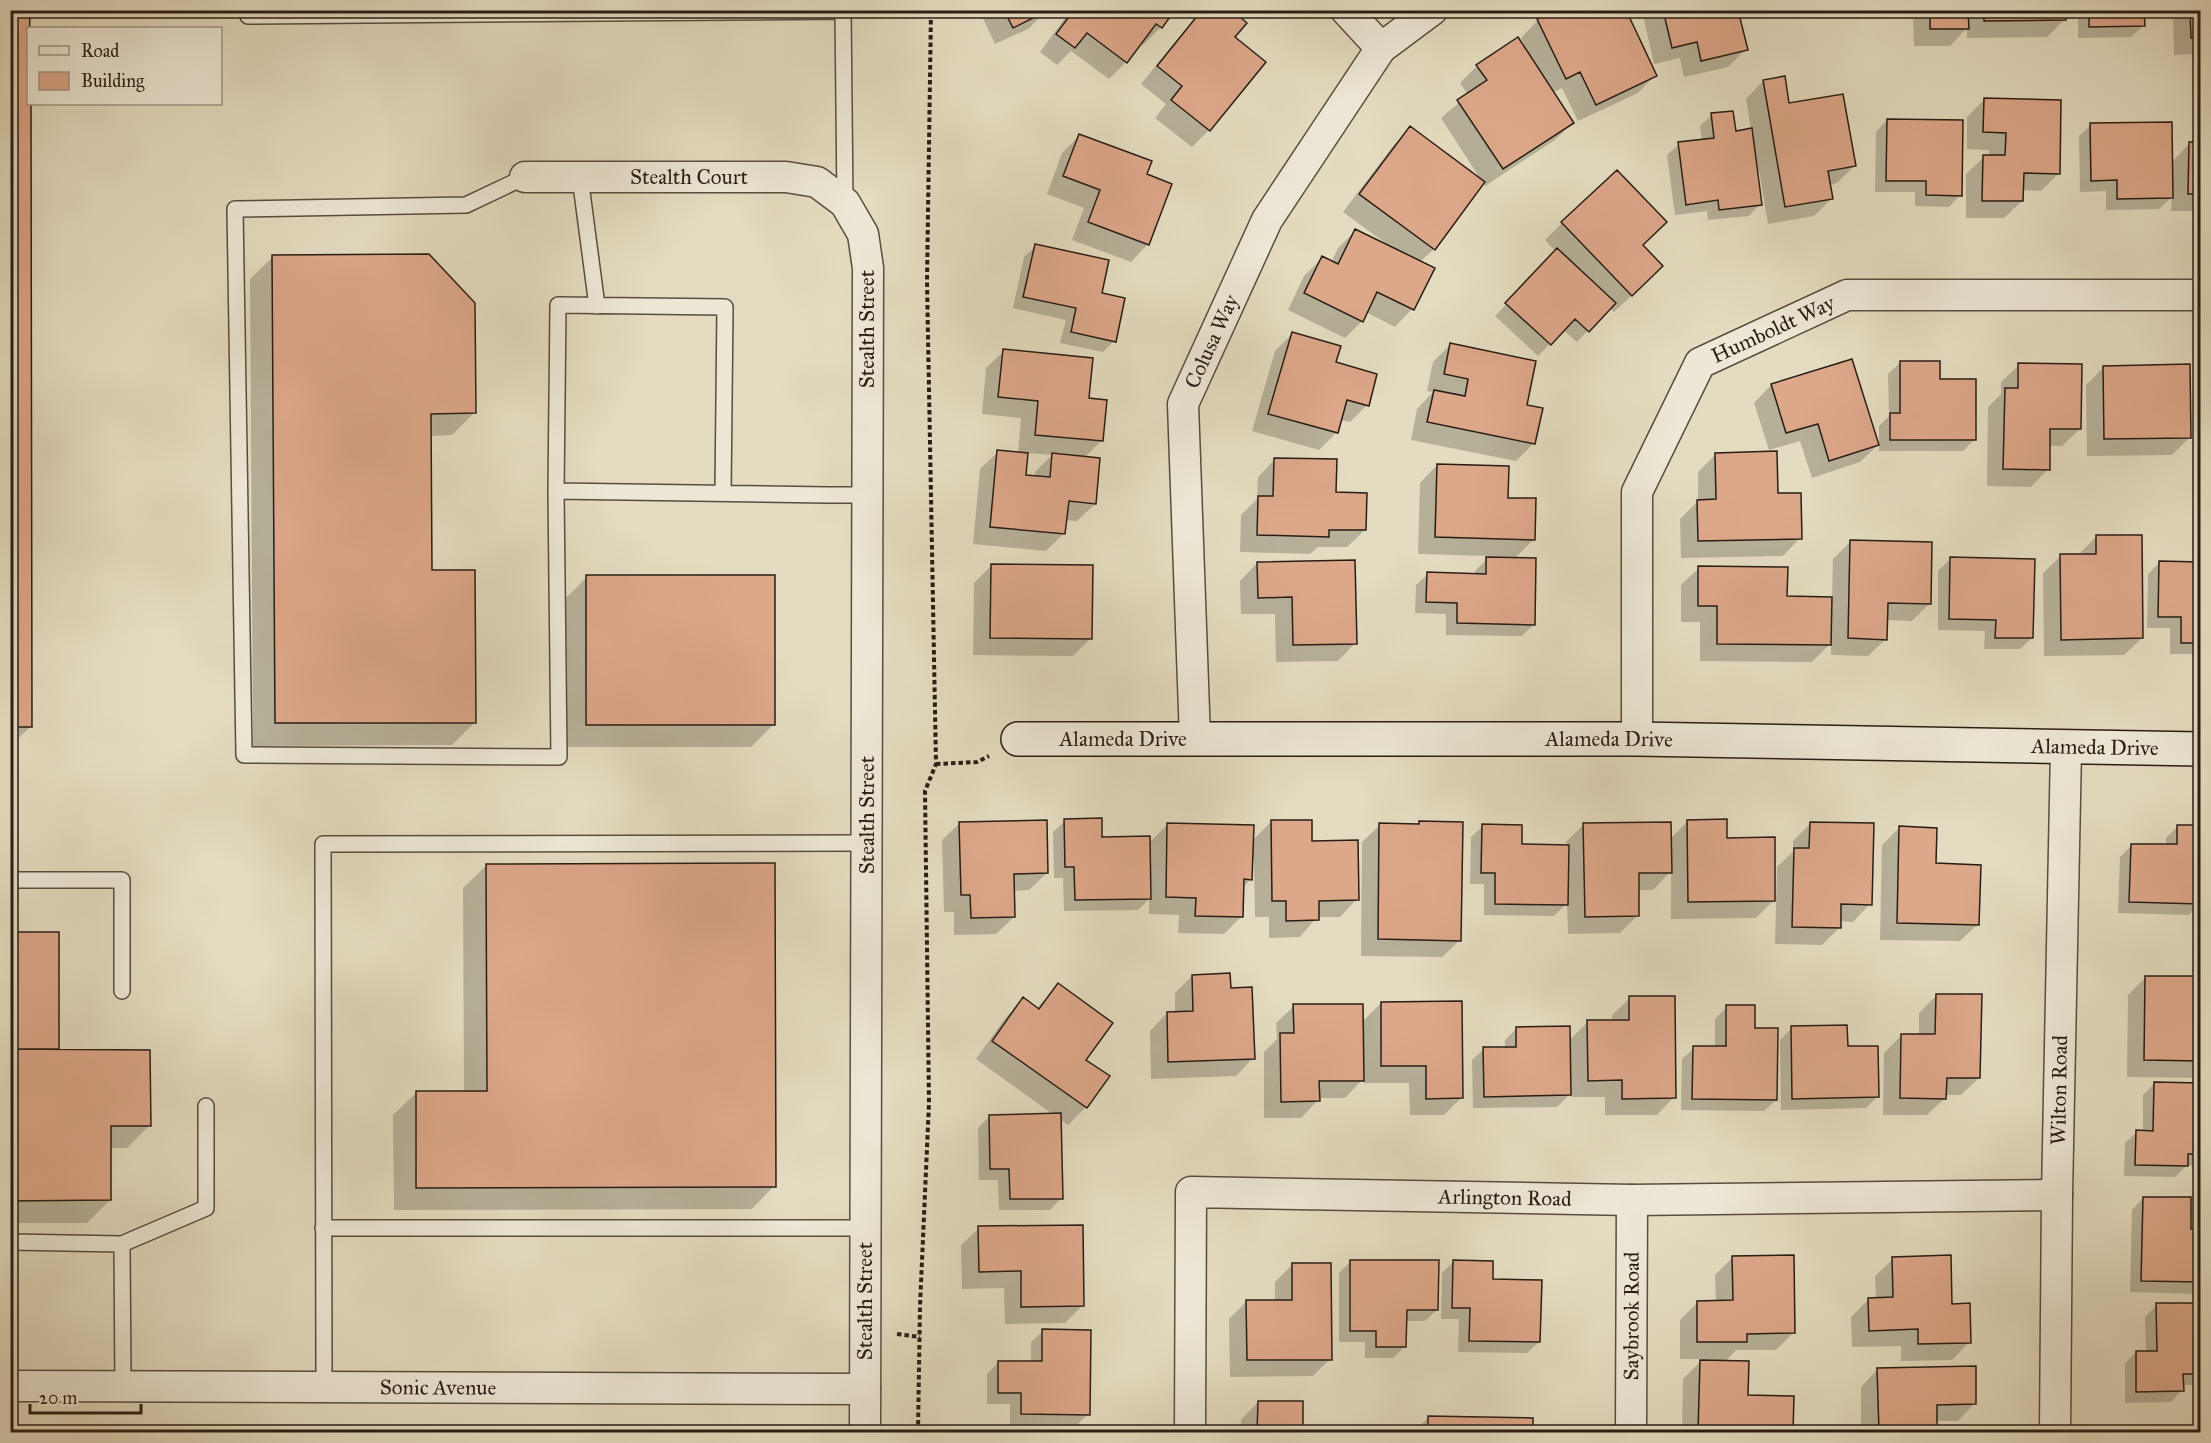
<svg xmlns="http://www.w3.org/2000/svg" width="2211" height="1443" font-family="'IM FELL Great Primer',serif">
	<rect width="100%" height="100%" fill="#e4dcc0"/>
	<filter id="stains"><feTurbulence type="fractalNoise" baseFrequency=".00333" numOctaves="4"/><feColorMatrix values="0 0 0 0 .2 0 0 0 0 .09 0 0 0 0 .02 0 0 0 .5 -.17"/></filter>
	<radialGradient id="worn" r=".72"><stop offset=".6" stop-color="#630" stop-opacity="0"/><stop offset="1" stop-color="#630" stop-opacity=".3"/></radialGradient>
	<path fill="#0003" fill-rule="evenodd" d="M10,10H29L30,727L10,746Z
		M979,10H1045L1046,11L1028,29L995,44Z
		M1071,10H1173L1161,27L1143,45L1141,43L1126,62L1109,79L1071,51L1057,65L1040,52Z
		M1201,10H1229L1233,37L1209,130L1192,147L1155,118L1166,104L1141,84Z
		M1642,10H1737L1746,49L1728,67L1684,77L1680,58L1654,64Z
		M1863,10H2065V19L2047,37L1967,38V28L1950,46H1914L1913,15L1863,17Z
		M2078,10H2143V26L2131,37L2078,38Z
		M2173,10H2200V54L2174,55Z
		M1579,18L1655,75L1638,93L1578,121L1562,88L1552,93L1572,123L1555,140L1485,186L1441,118L1468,95L1460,83L1477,66L1527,51L1521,38L1538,20Z
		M1763,81L1854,166L1837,183L1829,185L1831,199L1814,216L1768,224L1759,170L1756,171L1760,204L1749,216L1708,220L1707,211L1675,215L1667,155L1679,144L1702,141L1700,126L1712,115L1734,132L1751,130L1746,99Z
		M1984,100L2059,173L2041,191L2022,190V201L2004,218H1966V174L1984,157H1989V150L1967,149V117Z
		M1887,120L1960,195L1949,207L1915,206V192H1875L1876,132Z
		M2091,125L2171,163L2189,144H2200V211H2171L2172,197L2159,209L2106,210V191L2080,192L2079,136Z
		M1410,128L1434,249L1420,262L1412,309L1395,327L1366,312L1362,321L1345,338L1288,310L1304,276L1322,258L1331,263L1338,248L1355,231L1388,245L1343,212L1393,146Z
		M1080,135L1146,175L1148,244L1131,262L1072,240L1084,208L1047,194L1062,153Z
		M1562,223L1641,246L1644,284L1614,312L1609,308L1577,342L1563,330L1538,356L1495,316L1556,252L1545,240Z
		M1036,246L1100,294L1114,341L1103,352L1060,343L1066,320L1013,308L1024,257Z
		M273,257L475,412L452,435L430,436V571L475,722L452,745L253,746L250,279Z
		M1293,333L1334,363L1367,405L1350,422L1340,420L1336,433L1319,450L1252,431L1275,351Z
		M1450,345L1526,406L1534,443L1516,461L1411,440L1417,409L1433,392L1427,391L1433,362Z
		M1004,351L1088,399L1101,441L1085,457L1095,504L1077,521L1065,520L1064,533L1046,551L973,544L980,469L998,452L1018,454L1021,418L982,414L986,368ZM1027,453L1052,455L1035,472V478L1025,477Z
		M1851,361L1878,445L1860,462L1812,478L1800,441L1769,450L1754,403L1771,385Z
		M1900,363L1938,381L1975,439L1963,451H1879V426L1889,416L1888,374Z
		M2019,365L2080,429L2062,446H2048V469L2031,487L1987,486L1988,407L2001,394V382Z
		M2104,367L2190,437L2172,455L2087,456L2086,385Z
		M2200,394V483L2193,482L2194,400Z
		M1715,455L1777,495L1800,538L1783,556L1681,558L1680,519L1698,501V472Z
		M1275,459L1335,494L1365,530L1347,547H1318L1310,554L1240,552L1241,515L1257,499L1258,477Z
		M1437,465L1507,499L1533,540L1514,559L1534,624L1522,636L1446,635V614L1415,613L1416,585L1428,574L1475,575V571L1490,556L1418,554L1420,483Z
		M2096,537L2142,638L2124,655L2044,656L2043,573L2061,556L2079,554Z
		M1850,542L1930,603L1912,621L1886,620V639L1868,656L1831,655V643L1812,662L1700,661V622H1681V585L1699,568L1786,598H1832L1833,559Z
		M1950,559L2032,638L2020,649H1984L1985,631L1938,630V571Z
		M1257,563L1355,643L1338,661L1276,662L1275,614H1241L1240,581Z
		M2159,563H2200V654H2170V628H2147L2148,574Z
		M992,565L1091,638L1073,656L973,655L974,583Z
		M587,577L774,724L751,747H564V600Z
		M1065,821L1100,838L1149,843L1168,824L1252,841L1271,822L1311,842L1357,899L1340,917H1317L1300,937L1269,938V917H1255L1254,860H1251V879L1242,888L1241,917L1224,934L1178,933L1179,915L1149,914V899L1138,910L1064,911L1063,878H1054L1053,832Z
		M1688,821L1725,839L1773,901L1756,918L1671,919V871L1653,890H1637L1638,915L1620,933L1568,934L1567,903L1554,916L1484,915V884H1470L1471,837L1483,826L1520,845L1567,846L1566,842L1584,824L1669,840Z
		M1419,822L1460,940L1442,957L1361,956L1362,842L1380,825H1416Z
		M960,823L1047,873L1029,890L1013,891L1014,917L996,934L954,935V912H944L942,840Z
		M1810,824L1870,904L1853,922L1839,921V928L1822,945L1775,944L1777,867L1793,852V841Z
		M2178,826H2200V903L2189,915L2118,913L2120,857L2132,845L2166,846V838Z
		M1899,828L1934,865L1978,924L1960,941L1880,940L1882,845Z
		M486,866L774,1186L752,1209L394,1210L393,1115L416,1093L464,1092L463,888Z
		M58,933V1050L149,1126L127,1148H109L110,1200L87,1223H10V934Z
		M1192,976L1229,989L1253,1058L1236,1076L1151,1079L1150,1031L1167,1013H1175V993Z
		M2146,977L2200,978V1074L2196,1078L2127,1077L2128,995Z
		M1058,985L1084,1060L1108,1077L1086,1107L1068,1125L1059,1119L1061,1198L1050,1210H999L998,1180H979L978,1128L990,1116L1054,1115L976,1059L1006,1017L1024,999L1036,1009Z
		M1937,995L1979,1078L1961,1095H1945V1098L1927,1115H1883L1884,1053L1902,1035L1919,1036V1013Z
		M1630,998L1674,1097L1657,1115H1605V1097H1571V1093L1557,1107L1473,1108L1472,1060L1484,1049L1505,1048V1040L1516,1029L1568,1041L1588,1022H1612V1015Z
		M1381,1003L1462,1097L1444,1115H1410L1409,1083H1364V1078L1345,1098H1318V1100L1301,1118H1264V1052L1277,1039L1276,1023L1294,1006L1361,1023Z
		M1727,1007L1753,1029L1776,1100L1764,1111L1681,1110L1682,1059L1694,1048H1715V1019Z
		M1792,1028L1846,1048L1878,1096L1866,1108L1781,1110L1780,1040Z
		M2155,1083L2200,1085V1166L2187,1165L2175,1177L2124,1176L2125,1143L2137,1132H2143V1095Z
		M2143,1198L2189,1230H2200V1294L2130,1292L2132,1210Z
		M979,1228L1083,1305L1065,1323L1005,1324L1004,1288L962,1289L961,1245Z
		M1733,1257L1794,1332L1776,1350H1736L1725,1362L1747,1396L1793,1397L1792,1432H1682L1683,1379L1703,1359H1680V1320L1698,1302H1716L1715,1275Z
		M1893,1259L1951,1306L1969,1342L1952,1360L1901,1361V1346L1852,1347L1851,1317L1869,1299H1876L1875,1276Z
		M1351,1261L1437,1310L1425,1321H1405V1346L1393,1358H1365V1342H1339V1273Z
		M1454,1261L1491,1280L1539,1342L1527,1353L1458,1352L1459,1319H1441L1442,1273Z
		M1293,1264L1330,1359L1313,1376L1230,1377L1229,1319L1247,1301H1275V1282Z
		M2200,1304V1385H2182V1390L2171,1402L2125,1403V1364L2136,1352H2146L2145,1317L2157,1305Z
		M1043,1331L1088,1414L1076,1426L1010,1425V1404H987V1374L999,1362H1031V1342Z
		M1878,1369L1975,1403L1958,1421H1935L1936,1432H1861V1387Z
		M1258,1402L1301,1430H1346V1432H1241V1420Z
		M1429,1417L1532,1419V1432H1413Z"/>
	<path fill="#dda78a" stroke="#281d15" stroke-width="1.5" d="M10,10H30L28,104H31L32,727H10Z
		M1004,10H1047V11L1013,28Z
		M1074,10H1175L1162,28L1156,24L1127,63L1087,33L1075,48L1056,34Z
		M1202,10H1232L1247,23L1235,37L1266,62L1210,131L1171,100L1182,86L1157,66Z
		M1555,10H1577L1579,16L1590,10H1626L1657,76L1596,105L1580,72L1566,79L1537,19Z
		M1663,10H1738L1748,50L1701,61L1697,42L1672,48Z
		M1930,10H1968L1969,29H1930Z
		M1984,10H2066V20L1984,21Z
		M2089,10H2144L2145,26L2089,27Z
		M2190,10H2200V38H2191Z
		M1518,37L1574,123L1503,169L1457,100L1487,80L1476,65Z
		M1785,76L1789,103L1843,94L1856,166L1828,171L1833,199L1785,207L1763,80Z
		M1984,98L2061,100L2060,174L2024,173L2023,201H1982L1983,155H2005L2006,133L1983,132Z
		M1733,111L1736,131L1752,128L1762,205L1719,210L1718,200L1686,205L1678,142L1714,138L1711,113Z
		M1887,119L1963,120L1962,196L1926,195V181H1886Z
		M2172,122L2173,198L2117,199V180L2091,181L2090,123Z
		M1410,126L1485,182L1435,250L1359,194Z
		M1079,134L1152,161L1147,174L1172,184L1149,245L1088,222L1100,190L1063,176Z
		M2189,142H2200V194H2188Z
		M1617,170L1667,222L1643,245L1663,266L1632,296L1561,222Z
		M1355,229L1435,268L1414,310L1377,292L1363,322L1304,293L1322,256L1338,264Z
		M1035,244L1109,260L1102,293L1125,298L1116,342L1071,332L1076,308L1023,297Z
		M1557,248L1616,303L1589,332L1575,319L1551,345L1505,303Z
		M429,254L475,303L476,413L431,414L432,570H475L476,723H275L272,255Z
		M1292,332L1341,346L1336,362L1377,374L1369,406L1347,400L1338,433L1268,414Z
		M1450,343L1536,361L1527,405L1543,408L1535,444L1427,422L1434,390L1465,396L1468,379L1444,374Z
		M1003,349L1093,358L1089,398L1107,400L1103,441L1035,435L1038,401L998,397Z
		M1852,359L1879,445L1829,461L1818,424L1786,433L1771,384Z
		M1900,361H1940V379H1976V440H1890V413H1900Z
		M2018,363L2082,364L2081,429H2050V470L2003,469L2005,388H2018Z
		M2190,364L2191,438L2104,439L2103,366Z
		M997,450L1028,453L1026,475L1050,477L1052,453L1100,458L1096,504L1069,501L1065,534L990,527Z
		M1777,451L1778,493H1801L1802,539L1698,541L1697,500L1716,499L1715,453Z
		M1274,458L1337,459L1336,492L1367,493L1366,530H1329V537L1257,535L1258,496H1273Z
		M1437,464L1509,466L1508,498H1536L1535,540L1435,537Z
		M2096,535H2142L2143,638L2061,640L2060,554H2096Z
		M1850,540L1932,542L1931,604L1888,603L1887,640L1848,638Z
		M1486,557L1536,558L1535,625L1457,623V603L1426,602L1427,572L1486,574Z
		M1950,557L2035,559L2033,638H1995L1996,620L1949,619Z
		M1355,560L1357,644L1293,645L1292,597L1258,598L1257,562Z
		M2159,561L2200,562V643H2181V617H2158Z
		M991,564L1093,565L1092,639L990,638Z
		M1698,566L1788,567L1787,596L1832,597L1831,645L1717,644V606H1698Z
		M586,575H775V725H586Z
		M1102,818V837L1150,836L1151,899L1075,900L1074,867H1065L1064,819Z
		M1727,819V838L1775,837V901L1688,902L1687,820Z
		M1047,820L1048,873L1014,874L1015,917L971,918L970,895H961L959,822Z
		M1271,820H1312V841L1358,840L1359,900L1319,901V920L1286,921V901H1272Z
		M1419,821L1463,822L1461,941L1378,939L1379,823L1419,824Z
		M1671,822L1672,873H1639V916L1585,917L1583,823Z
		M1810,822L1874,823L1872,905L1841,904V928L1792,927L1794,848H1809Z
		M1167,823L1254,825L1252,880L1244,879L1243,917L1195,916L1196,898L1166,897Z
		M1482,824L1522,825V844L1569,845L1568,905L1495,904V873H1481Z
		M2177,825H2200V904L2129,902L2131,844H2177Z
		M1899,826L1937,828L1936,863L1981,865L1979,925L1897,923Z
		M775,863L776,1187L416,1188V1091H487L486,864Z
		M10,932H59V1049H10Z
		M1230,973L1231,988L1252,987L1255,1059L1168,1062L1167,1012L1193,1011L1192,975Z
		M2145,976H2200V1061L2144,1060Z
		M1058,983L1113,1023L1086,1060L1110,1076L1087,1108L992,1041L1023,997L1039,1009Z
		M1936,994H1982L1980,1078H1947L1946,1099L1900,1098L1901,1034H1935Z
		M1629,996H1675L1676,1098L1622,1099V1080L1588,1081L1587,1020H1629Z
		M1462,1001L1463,1098L1426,1099V1066H1381V1002Z
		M1293,1004H1363L1364,1081H1319L1320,1101L1281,1102L1280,1033H1294Z
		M1726,1005H1755V1028H1778L1777,1100L1692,1099L1693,1046H1726Z
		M1847,1025L1848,1046H1878L1879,1097L1792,1099L1791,1026Z
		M1570,1026L1571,1095L1484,1097L1483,1047H1516V1027Z
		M10,1049L150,1050L151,1126H111V1200L10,1201Z
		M2154,1082L2200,1083V1154H2188V1166L2135,1165L2136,1130L2153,1131Z
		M1061,1113L1063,1199H1010L1009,1169H990L989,1115Z
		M2143,1197H2191V1229H2200V1282L2141,1281Z
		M1083,1225L1084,1306L1021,1307V1271L979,1272L978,1226Z
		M1794,1255L1795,1333L1747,1334V1342H1697V1301L1733,1300L1732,1256Z
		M1951,1255L1952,1304L1970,1303L1971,1343L1918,1344V1329L1869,1331L1868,1298L1893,1297L1892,1257Z
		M1350,1260H1439L1438,1310H1407L1406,1347H1376V1331H1350Z
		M1453,1260L1493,1261V1279L1542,1280L1540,1342L1469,1341L1470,1308H1452Z
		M1292,1263H1331L1332,1360H1247L1246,1300H1292Z
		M2156,1303H2200V1374H2183L2184,1391L2136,1392V1351H2157Z
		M1042,1329L1091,1330L1090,1415L1021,1414V1393H998V1361H1042Z
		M1700,1360L1749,1361L1748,1395L1794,1396L1793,1432H1698Z
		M1976,1366V1404L1937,1405V1432H1879L1877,1368Z
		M1258,1401H1303V1428L1348,1429V1432H1257Z
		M1428,1416L1533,1418V1432H1428Z"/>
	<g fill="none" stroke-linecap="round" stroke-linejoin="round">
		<defs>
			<path id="lane" d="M245,10L248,16L844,11
				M843,10L845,203
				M525,177L466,205L235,209L244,755L559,757L556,491
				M580,177L597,306
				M723,493L725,307L558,305L556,491L828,495H867
				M10,880H122V991
				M323,1228H866
				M10,1242L122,1244
				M123,1387L122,1244L206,1208V1106
				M324,1387L323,844L867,843"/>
			<g id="street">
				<path d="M1346,10L1381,48"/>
				<path id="s1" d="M525,177H786L817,182L845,203L863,234L868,268L865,1432"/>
				<path id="s2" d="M1195,739L1183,404L1267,220L1381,48L1432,10"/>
				<path id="s3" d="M1637,739V492L1700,363L1847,295H2200"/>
				<path id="s4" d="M10,1386L865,1389"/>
				<path id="s5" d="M1190,1432L1191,1192L1632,1200L2057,1195"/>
				<path id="s6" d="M1631,1432L1632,1200"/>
				<path id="s7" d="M2055,1432L2057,1195L2066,748"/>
			</g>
			<g id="secondary">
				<path id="s8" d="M1018,739H1637L2200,749"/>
			</g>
		</defs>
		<use href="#lane" stroke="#574d40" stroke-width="18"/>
		<use href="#street" stroke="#574d40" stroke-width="33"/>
		<use href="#secondary" stroke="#281d15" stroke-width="36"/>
		<path stroke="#281d15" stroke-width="4" stroke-dasharray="4.5 3" stroke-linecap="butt" d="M936,764L977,762L989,756
			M897,1334L920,1337
			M918,1432L920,1306L929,1103L925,791L936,764L927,282L931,10"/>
		<use href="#lane" stroke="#ede8d6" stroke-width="15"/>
		<use href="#street" stroke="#ede8d6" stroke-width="30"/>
		<use href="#secondary" stroke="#ede8d6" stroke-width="33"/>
	</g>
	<g text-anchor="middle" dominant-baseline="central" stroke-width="5" stroke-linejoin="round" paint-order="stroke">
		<g font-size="21" fill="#281d15" stroke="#ede8d6">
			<text stroke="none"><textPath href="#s1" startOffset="164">Stealth Court</textPath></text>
			<text transform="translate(867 329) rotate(-90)">Stealth Street</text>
			<text stroke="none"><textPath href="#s3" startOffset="471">Humboldt Way</textPath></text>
			<text stroke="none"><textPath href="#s2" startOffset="404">Colusa Way</textPath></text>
			<text stroke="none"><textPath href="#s8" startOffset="105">Alameda Drive</textPath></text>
			<text stroke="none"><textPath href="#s8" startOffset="591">Alameda Drive</textPath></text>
			<text stroke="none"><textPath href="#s8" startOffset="1077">Alameda Drive</textPath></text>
			<text transform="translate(867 815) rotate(-90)">Stealth Street</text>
			<text stroke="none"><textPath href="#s7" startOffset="342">Wilton Road</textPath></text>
			<text stroke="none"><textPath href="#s5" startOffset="554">Arlington Road</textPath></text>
			<text transform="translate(865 1301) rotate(-90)">Stealth Street</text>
			<text stroke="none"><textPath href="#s6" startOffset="116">Saybrook Road</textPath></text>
			<text stroke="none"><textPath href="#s4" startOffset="428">Sonic Avenue</textPath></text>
		</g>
	</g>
	<rect width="2211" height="1443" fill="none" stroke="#e4dcc0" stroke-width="36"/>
	<rect x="12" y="12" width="2187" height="1419" fill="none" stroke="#281d15" stroke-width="3"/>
	<rect x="18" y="18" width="2175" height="1407" fill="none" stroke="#281d15" stroke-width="1.5"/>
	<rect x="27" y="27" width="195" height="78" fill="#ede8d6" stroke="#9e9789" stroke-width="1.5"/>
	<rect x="39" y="46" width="30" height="9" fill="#ede8d6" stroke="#9e9789" stroke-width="1.5"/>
	<text x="81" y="57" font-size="18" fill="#281d15">Road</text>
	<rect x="39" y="72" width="30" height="18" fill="#dda78a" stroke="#9e9789" stroke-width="1.5"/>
	<text x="81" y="87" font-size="18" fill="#281d15">Building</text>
	<path d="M30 1404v9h111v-9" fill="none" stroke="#281d15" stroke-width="3"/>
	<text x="39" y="1404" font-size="18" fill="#281d15" stroke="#ede8d6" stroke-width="4.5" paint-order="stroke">20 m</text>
	<rect width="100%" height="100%" filter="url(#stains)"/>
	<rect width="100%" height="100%" fill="url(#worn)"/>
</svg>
